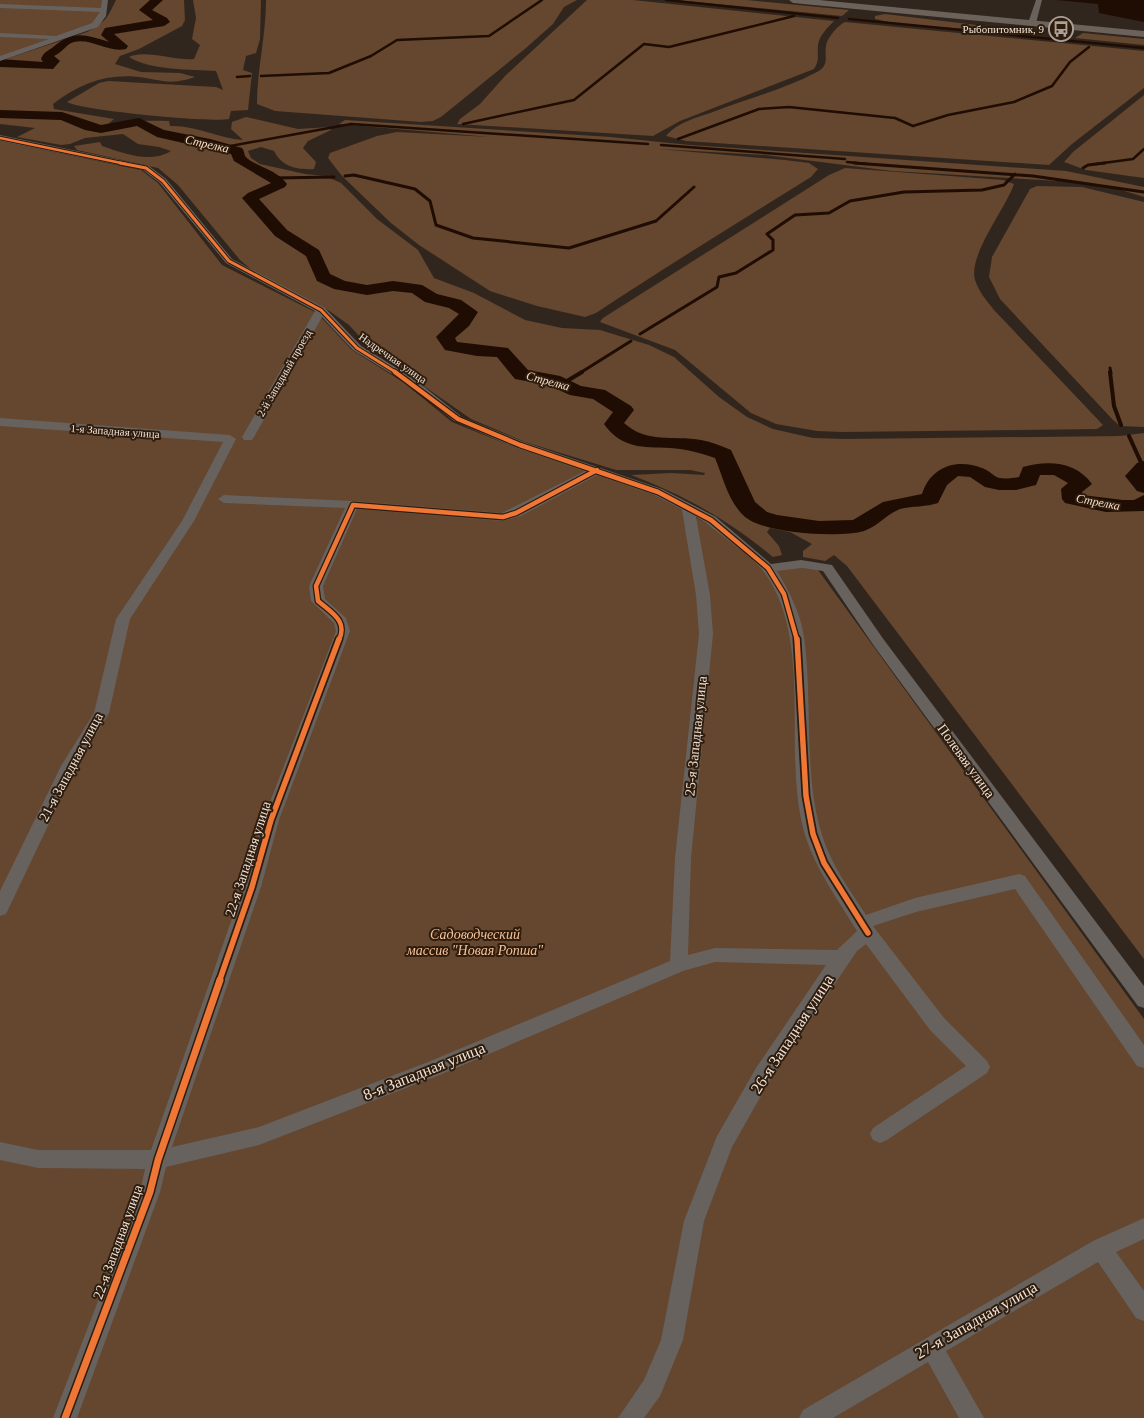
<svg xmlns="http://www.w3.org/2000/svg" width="1144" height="1418" font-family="Georgia,serif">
	<rect width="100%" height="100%" fill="#31261e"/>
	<path fill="#65462e" d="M0,0H102L104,3L99,16L92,25L0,57Z
		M116,0H184L185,20L182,26L139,49L120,56L115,64L141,72L180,73L195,77C173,84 167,82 146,78C111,72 81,82 53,104L54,109L114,119L107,125L98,127L94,132C107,131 117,126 129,123C142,120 155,121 169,121L170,126C196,125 217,138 243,140L231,129L232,122L246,117L298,129L330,127L331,130L308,141L303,148L316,162L314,169C297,170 282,167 274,151L261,147L248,151L251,158L260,164L305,174L325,176L341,183L377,219L418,250L434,278L474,293L525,320L562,328L600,330L649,345L674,357L719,397L747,417L773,429L813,438L845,439L1120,436L1144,433V959L847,566L834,555L825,561L803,557V551L812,544L790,532L770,528L767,532L779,546L782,555L773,557C728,520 686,496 631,475L671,473L704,475L705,473L690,470H616L525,442L471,419L372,350L349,325L328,310L252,270L240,260L178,185L158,168L77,150L74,146L100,142L102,146C123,153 150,164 171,151L159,147L138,144L123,134L85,138L70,144L61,145L17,137L35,128L0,124V61L87,32C107,21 107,18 116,0Z
		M193,0H261L260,39L256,53L246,56L243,70L252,73L248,110L231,111L229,119C211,123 79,110 67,102L99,83L108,81L216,87L223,90L216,71C191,69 151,71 129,57C144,49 176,61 194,59L200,45L192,39L196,18Z
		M266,0H577L564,7L553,24L526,48L441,117L433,121L421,122L275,111L257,104C257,69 266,36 266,0Z
		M587,0H633L834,21C828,27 819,36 818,45C817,55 820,60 814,69L680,121L653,136L457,124L460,119L480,104L505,76Z
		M675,0H747L849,10L842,16Z
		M885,14L1001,28L1011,33L893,23L875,19V16Z
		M845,22L1144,51V88L1072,144L1049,165L686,141L666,136C676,123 698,117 713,112C747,99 785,89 817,72C830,65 824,57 826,46C827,38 838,25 845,22Z
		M1083,33L1144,39V45L1075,38Z
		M1144,95V178L1086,170L1064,162L1073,152Z
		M345,120L611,137L690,145L1066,171L1144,187V197L1115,188L1076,182L892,171L765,155L659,149L785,160L809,163L818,169L811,177C739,222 667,266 596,313L585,317L537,306L490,291L419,245L391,223L342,176L328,158L330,153L377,136L397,132L490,137L339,124Z
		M0,141L141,170L158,183L222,265L317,313L352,350L403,382L452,422L516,448L611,479L654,495L706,523L762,563L818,570L1144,1019V1418H0Z
		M845,168L1003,180L1014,184C1006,208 968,255 975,280C979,292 987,301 994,310L1103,425L1097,429L842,432L817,431L776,424L751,413L675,350L600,322L603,318L829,175Z
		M1037,186L1082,187L1144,202V427L1120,426L1113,420L1000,299L989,277L992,257L1030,189Z"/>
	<path fill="#1f0d03" d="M1056,0H1144V22L1099,13L1098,4Z"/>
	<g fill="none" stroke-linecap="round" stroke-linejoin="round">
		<path stroke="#1f0d03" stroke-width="2.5" d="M666,0L838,18
			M849,19L1144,48
			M261,76L329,73L371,56L397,40L489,36L542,0
			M237,77L250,76
			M463,124L574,100L644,44L669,47L794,16
			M678,139L759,109L789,107L895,118L913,126L948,115L1014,102L1052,86L1070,62L1089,47
			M661,145L845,159
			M225,147L351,124L648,144
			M847,162L867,164
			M1096,164L1133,159L1144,149"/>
		<path stroke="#1f0d03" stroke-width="3" d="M854,163L1033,176L1144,192
			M1083,168L1088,165L1105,163
			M345,176L354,175L415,189L430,201L436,225L473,238L569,248L656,221L694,187
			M274,178L334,177
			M640,334L717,287L719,277L736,273L773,250V240L767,234L795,215L829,213L850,201L904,192L982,190L1004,185L1015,174
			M1110,368L1111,373
			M580,373L631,341"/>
		<path stroke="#1f0d03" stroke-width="4" d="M1110,372L1114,406L1121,425
			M562,384L582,372
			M1129,436L1143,467"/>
		<path fill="#1f0d03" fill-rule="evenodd" d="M150,0H163L152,10L167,18L170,22L164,26L114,34L128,46L126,49C108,53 92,38 74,42C66,44 62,53 54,56L60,61L53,69L0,67V59L43,62L41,59C44,52 46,52 52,48C73,30 84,34 109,42L101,35L105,28L153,20L139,10Z
			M0,110L62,112L101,125L139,118L164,130L210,139L242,148C244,150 244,153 245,156C253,166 277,169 287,184L285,187L259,199L287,230L319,250L330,274L345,281L367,285L393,281L422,285L437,294L461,300L478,312L469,326L455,338L457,342L508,348L528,370L560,376L581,386L605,390L631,406L634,410L624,423C647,444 673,435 701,440C712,442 721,446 731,450L755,502L767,512L777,515L819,521L853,520L883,502L922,494C931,466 957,458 982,468C989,470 993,476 999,478C1006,479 1013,478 1019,477L1023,467C1047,460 1076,461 1092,484L1082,492V495L1123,500H1134L1144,495V511L1106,512L1065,503L1062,499L1061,489L1068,483L1054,475H1040L1036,485L1016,490H999L985,487L970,477L958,476L947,485L938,503C926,507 913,506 900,509C887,514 878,526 864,531C840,538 763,534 744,516C728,501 723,477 715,458C701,453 686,449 670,448C643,447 622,449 604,424L613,412L593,399L570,395L548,385L515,379L497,357L477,356L445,350L436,337L459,314L449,308L425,302L412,293L393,291L367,295L334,289L317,281L306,256L275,236L242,198L248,193L271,183L234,161L231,154L157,137L137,126L101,133L85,130L61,120L0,118Z
			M1144,461V493L1137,491L1125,476L1137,463Z"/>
		<path fill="#67625e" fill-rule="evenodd" d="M102,0H108L106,16L98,27L0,61V56L49,39L0,37V33L56,36L92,23L100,12L0,8V4L101,8Z
			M1036,0H1042L1036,23L1032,25L1028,23Z
			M0,135L149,166L166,179L232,259L325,308L361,346L413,378L462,417L524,442L662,489L716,517L771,564L801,560L832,565L884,640L1144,986V1008L1138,1006L874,646L823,571L801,568L777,571C789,591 801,614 804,637C813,699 803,776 822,835C831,864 849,889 866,915L915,898L1019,874L1025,876L1144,1045V1068L1137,1066L1015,889L916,912L873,926L944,1018L987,1061L990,1067L987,1073L887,1140L880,1143L873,1140L870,1134L873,1128L966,1066L930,1030L866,944L857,951L770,1080L732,1147L704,1221L683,1340L660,1396L644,1418H618L644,1380L661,1340L684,1221L717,1136L756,1068L826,965L715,962L683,971L442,1074L259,1145L166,1167L160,1192L77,1418H53L140,1192L145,1169L38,1168L0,1160V1142L38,1150H151L243,887L263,820L336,631L334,623L311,601L309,586L345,508L224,503L218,499L224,495L353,501L502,513L585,471L516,448L454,421L405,382L353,350L322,317L254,437L252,440H244L242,437L315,311L226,263L160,183L143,170L0,141ZM597,475L654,495L682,510L696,595L699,634L675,858L670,961L428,1062L259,1127L172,1147L261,887L279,820L350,631L346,618L325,599L323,586L357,509L503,521L521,516ZM696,517L706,523C722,536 752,557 764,572C815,642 781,755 805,835C816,870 838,900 857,931L837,950L715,948L688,955L691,858L713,634L710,595Z
			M0,418L230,435L236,439L194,521L130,619L109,713L76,767L6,914L0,916V891L61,766L94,713L116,619L182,521L223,442L0,426Z
			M1144,1218V1239L1116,1252L1144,1291V1321L1136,1318L1098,1262L946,1351L984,1418H959L928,1362L833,1418H799L803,1410L1093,1241Z"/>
		<path fill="#6a625b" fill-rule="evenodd" d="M789,0H819L1144,31V37L793,3Z"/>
		<defs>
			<path id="cycleway-far4" d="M0,138L126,164"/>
			<path id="cycleway-far3" d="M120,163L146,168L163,181L229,261L321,310L357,348L397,373"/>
			<path id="cycleway-far2" d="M395,372L458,419L520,445L658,492L711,520L768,568L784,594L797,640
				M339,640C348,621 332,613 318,601L316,586L353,505L503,517L516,513L597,470"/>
			<path id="cycleway-far1" d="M797,639L806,796L813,834L824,863L868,933
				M219,982L252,887L271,820L339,639"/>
			<path id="cycleway" d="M65,1418L150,1192L158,1160L220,980"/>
		</defs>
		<use href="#cycleway-far4" stroke="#2e1c0d" stroke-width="4.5"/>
		<use href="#cycleway-far3" stroke="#2e1c0d" stroke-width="5"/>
		<use href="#cycleway-far2" stroke="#2e1c0d" stroke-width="7"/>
		<use href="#cycleway-far1" stroke="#2e1c0d" stroke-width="9"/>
		<use href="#cycleway" stroke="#2e1c0d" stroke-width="10"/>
		<use href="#cycleway-far4" stroke="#f07635" stroke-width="2.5"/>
		<use href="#cycleway-far3" stroke="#f07635" stroke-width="3"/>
		<use href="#cycleway-far2" stroke="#f07635" stroke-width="4.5"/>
		<use href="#cycleway-far1" stroke="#f07635" stroke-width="5.5"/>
		<use href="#cycleway" stroke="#f07635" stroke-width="7"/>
	</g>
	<defs>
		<symbol id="bus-ring" viewBox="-11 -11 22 22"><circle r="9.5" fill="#2e1c0d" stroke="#aca097" stroke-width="1.5"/><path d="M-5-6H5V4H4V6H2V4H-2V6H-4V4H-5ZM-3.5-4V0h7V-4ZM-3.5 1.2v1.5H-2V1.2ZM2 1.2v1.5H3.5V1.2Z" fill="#aca097"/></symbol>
	</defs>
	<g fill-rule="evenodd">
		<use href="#bus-ring" x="1047" y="15" width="28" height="28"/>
	</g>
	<g text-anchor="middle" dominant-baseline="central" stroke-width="4" stroke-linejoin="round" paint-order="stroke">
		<g font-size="11" fill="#efe2d8" stroke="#2e1c0d" text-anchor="end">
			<text x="1044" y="29">Рыбопитомник, 9</text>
		</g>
		<g font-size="11" fill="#efe2d8" stroke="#2e1c0d">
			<text transform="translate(393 358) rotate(35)">Надречная улица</text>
			<text transform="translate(284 373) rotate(-60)">2-й Западный проезд</text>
			<text transform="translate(115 431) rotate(4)">1-я Западная улица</text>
		</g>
		<g font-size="12" font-style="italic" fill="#f6dbc7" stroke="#2e1c0d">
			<text transform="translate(207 144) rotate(13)">Стрелка</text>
			<text transform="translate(548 381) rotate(15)">Стрелка</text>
			<text transform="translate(1098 502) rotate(11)">Стрелка</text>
		</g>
		<g font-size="14" fill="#efe2d8" stroke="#2e1c0d">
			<text transform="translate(696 736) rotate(-84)">25-я Западная улица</text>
			<text transform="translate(966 761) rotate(54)">Полевая улица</text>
			<text transform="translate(71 767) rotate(-62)">21-я Западная улица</text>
			<text transform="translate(248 859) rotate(-72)">22-я Западная улица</text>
			<text transform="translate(118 1242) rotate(-70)">22-я Западная улица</text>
		</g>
		<g font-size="14" font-style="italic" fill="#f7c29a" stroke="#2e1c0d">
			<text x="475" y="934">Садоводческий<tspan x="475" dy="16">массив "Новая Ропша"</tspan></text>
		</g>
		<g font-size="16" fill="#efe2d8" stroke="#2e1c0d">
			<text transform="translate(792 1034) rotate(-57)">26-я Западная улица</text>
			<text transform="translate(424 1071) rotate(-22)">8-я Западная улица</text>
			<text transform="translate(976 1320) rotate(-30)">27-я Западная улица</text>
		</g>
	</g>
</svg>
